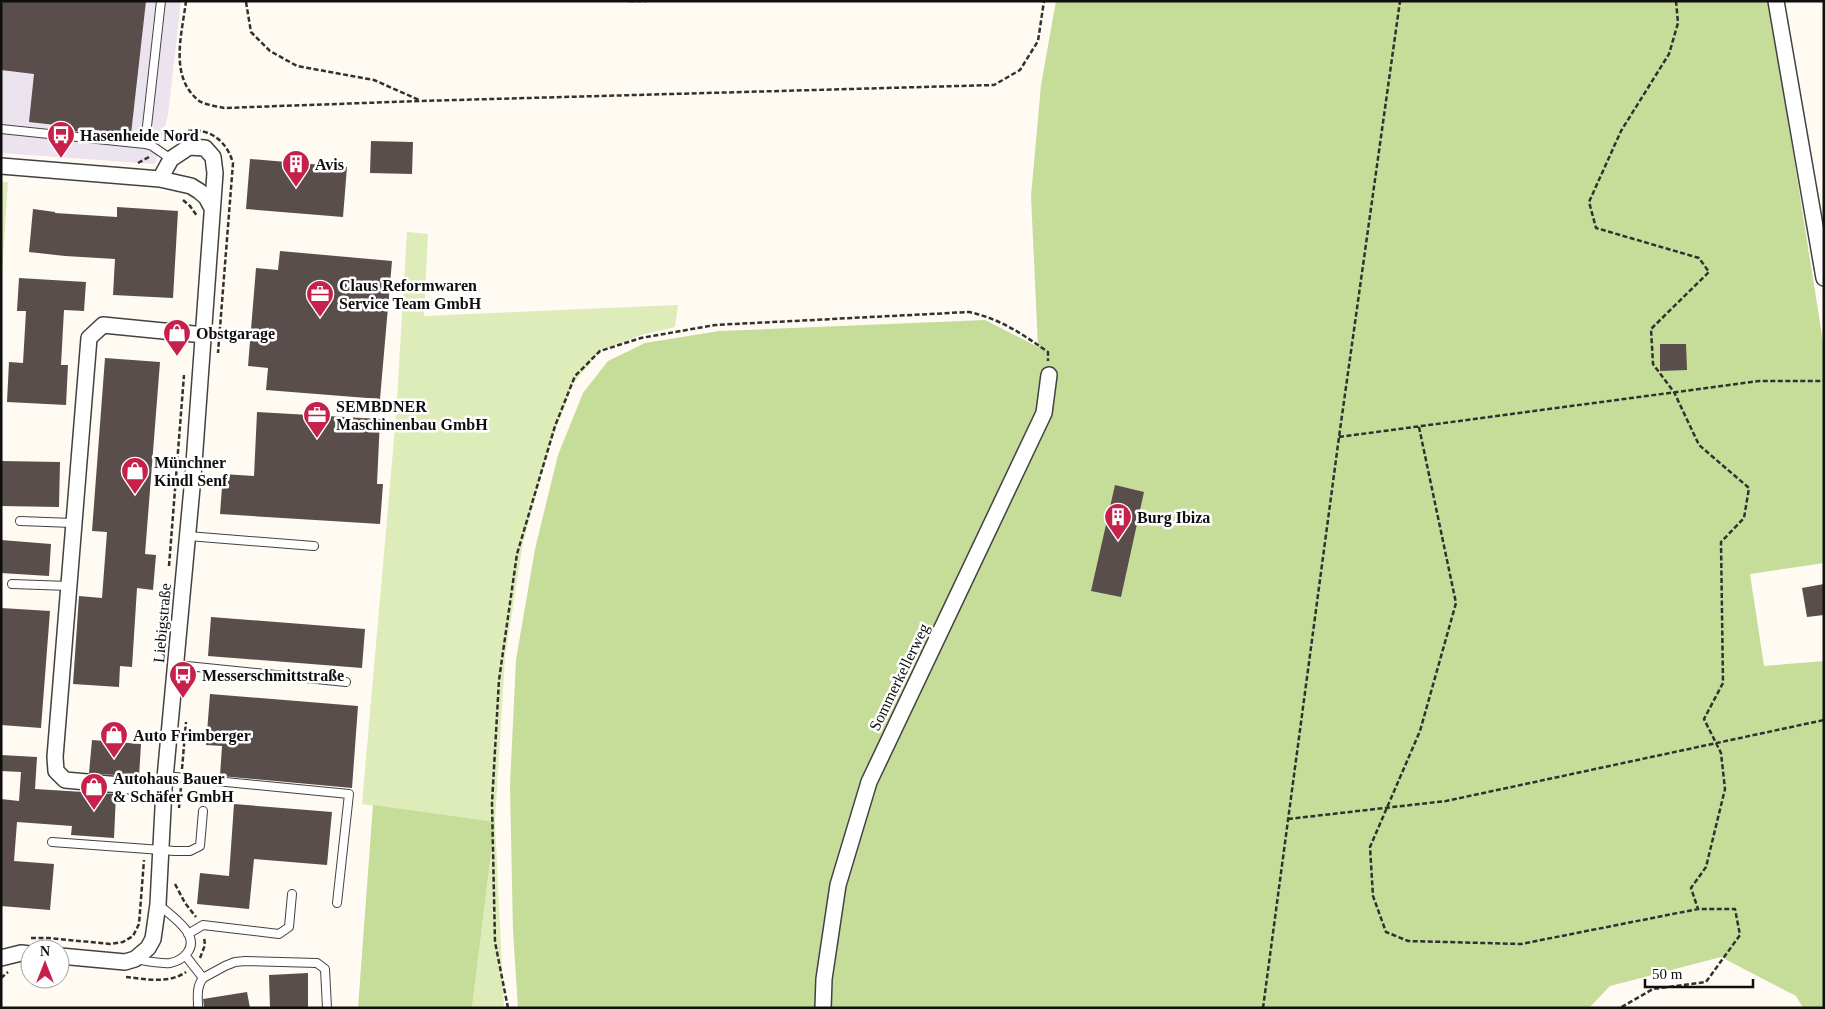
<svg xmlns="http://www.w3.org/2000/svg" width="1825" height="1009" font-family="Georgia,serif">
	<rect width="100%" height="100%" fill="#fffaf2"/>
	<path fill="#ebe4ee" d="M1,1H181L168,115L155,164L1,153Z"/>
	<path fill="#deecb9" d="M1,182H8L1,288Z
		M407,232L428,234L424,316L678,305L675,327L641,335L599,352L573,384L548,450L523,543L505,657L495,822L504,1008H472L495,823L362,804L396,416Z"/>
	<path fill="#c5dd98" d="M1056,1H1769L1824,348V563L1750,574L1764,666L1824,661V1008H1803L1796,996L1721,957L1610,986L1589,1008H518L513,931L510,785L516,660L535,549L558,455L583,393L608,361L645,343L719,331L985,320L1038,347L1031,196L1041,85Z
		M373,805L495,822L472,1008H358Z"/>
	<path fill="#594e4b" d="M1,1H146L131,134L86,129V132L72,131L73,127L29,122L34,74L1,70Z
		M371,141L413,142L412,174L370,173Z
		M250,159L347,167L343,217L246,209Z
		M117,207L178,211L173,298L113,295L115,259L65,256L29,252L33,209L55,212V213L117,217Z
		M280,251L392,261L380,399L266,390L268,368L248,366L256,268L278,270Z
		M19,278L86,282L84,311L64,310L61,365H68L66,405L7,402L9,362L23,363L26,311H17Z
		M1660,344H1686L1687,370L1660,371Z
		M105,358L160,362L145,554L156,555L153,590L137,588L132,667L120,666L119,687L73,684L79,596L102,598L107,532L92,531Z
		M257,412L380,419L377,484H383L380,524L220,514L223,474L254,476Z
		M1,461L60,462L59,507L1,506Z
		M1115,485L1144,492L1121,597L1091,591Z
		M1,540L51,544L49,576L1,573Z
		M1824,584V615L1807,617L1802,588Z
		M1,608L50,611L41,728L1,725Z
		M211,617L365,629L362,668L208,656Z
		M210,694L358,706L352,788L220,776L222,746L206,745Z
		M92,740L141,744L139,777L89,773Z
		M1,755L37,757L35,789L116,794L114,838L71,835L72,826L17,822L14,861L54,864L50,910L1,906V799L19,801L21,772L1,771Z
		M234,804L332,812L327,865L254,859L249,909L197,904L200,873L229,876Z
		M308,973V1008H270L269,975Z
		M247,992L250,1008H204L203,999Z"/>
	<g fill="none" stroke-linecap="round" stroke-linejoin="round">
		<defs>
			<path id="lane" d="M161,1L145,144L152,146L171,159
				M1,129L145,144
				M20,521L73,523
				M188,536L314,546
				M12,584L68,586
				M177,665L346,682
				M165,776L349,794L337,903
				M52,842L175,851H190L200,846L203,811
				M188,934L203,925L279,934L289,927L292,894
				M185,955L203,978L225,966L235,962L245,961L317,963L325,969L327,1008
				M135,959C146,961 159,964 170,963C176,962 183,958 187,953C202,935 170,915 159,905
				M198,1008C198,997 196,987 203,978"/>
			<path id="street" d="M1776,1L1824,278
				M1,166L160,179L191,186L199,191L206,197L212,208
				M164,789L65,780L56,771L55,757L89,338L103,325L204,335
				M60,956L125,962L135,959L148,948L153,939L158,904L164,789L193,477L215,173L213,157L205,148L189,147L171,159L160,179
				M1,958L21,953L30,954
				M823,1008L824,979L838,885L869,782L1044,413L1049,375"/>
		</defs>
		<use href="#lane" stroke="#424242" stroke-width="10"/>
		<use href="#street" stroke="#424242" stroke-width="18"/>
		<path stroke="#313131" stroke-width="2.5" stroke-dasharray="5 2.5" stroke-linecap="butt" d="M186,1C182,34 169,76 198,100C204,105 217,106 224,108L420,101L994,85L1020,70L1038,41L1044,1
			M629,1H646
			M1676,1L1678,23L1669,54L1621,131L1589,202L1596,228L1699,258L1709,272L1651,329L1653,364L1674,392L1699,445L1749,488L1744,518L1721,542L1723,683L1704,719L1721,753L1725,789L1706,867L1691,888L1698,909
			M246,2L251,32L270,51L297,66L374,80L419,100
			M188,131C211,128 227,142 233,163L218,353
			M165,142L181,134
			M138,163L149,157
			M183,200L190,206L197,216
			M1419,427L1456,603L1420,731L1370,847L1373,896L1386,932L1408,941L1521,944L1698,909H1735L1740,935L1706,982L1653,989L1620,1008
			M1339,437L1759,381H1824
			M169,566L184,375
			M182,769L186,722
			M179,808L181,787
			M1288,819L1446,801L1824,720
			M175,884L185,903L196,917
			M31,938H49L110,944L123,942L133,936L139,924L144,860
			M200,958L205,945L204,937
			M126,977C146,979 169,984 186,972
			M1,978L8,972
			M508,1008L495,942L492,803L499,680L517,554L555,426L575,376L600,351L641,338L715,325L969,312C1001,319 1022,334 1048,352V361
			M1263,1008L1339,437L1400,1"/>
		<use href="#lane" stroke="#fff" stroke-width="8"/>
		<use href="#street" stroke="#fff" stroke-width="15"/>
	</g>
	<defs>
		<symbol id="bus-pin" viewBox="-11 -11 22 30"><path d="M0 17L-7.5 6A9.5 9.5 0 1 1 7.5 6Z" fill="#c6214a" stroke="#fff"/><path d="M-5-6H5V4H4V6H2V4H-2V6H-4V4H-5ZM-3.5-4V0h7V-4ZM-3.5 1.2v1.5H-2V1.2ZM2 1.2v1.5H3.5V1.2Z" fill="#fff"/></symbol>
		<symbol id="building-pin" viewBox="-11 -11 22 30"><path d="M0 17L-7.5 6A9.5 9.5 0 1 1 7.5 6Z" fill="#c6214a" stroke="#fff"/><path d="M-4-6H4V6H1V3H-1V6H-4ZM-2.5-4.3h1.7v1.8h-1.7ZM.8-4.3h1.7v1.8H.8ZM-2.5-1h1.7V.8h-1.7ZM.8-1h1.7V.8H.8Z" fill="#fff"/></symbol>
		<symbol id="office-pin" viewBox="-11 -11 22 30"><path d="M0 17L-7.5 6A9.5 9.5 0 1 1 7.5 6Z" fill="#c6214a" stroke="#fff"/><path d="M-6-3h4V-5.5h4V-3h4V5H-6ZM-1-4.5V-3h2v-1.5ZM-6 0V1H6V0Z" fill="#fff"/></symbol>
		<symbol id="shop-pin" viewBox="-11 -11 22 30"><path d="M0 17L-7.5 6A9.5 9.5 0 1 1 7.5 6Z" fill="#c6214a" stroke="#fff"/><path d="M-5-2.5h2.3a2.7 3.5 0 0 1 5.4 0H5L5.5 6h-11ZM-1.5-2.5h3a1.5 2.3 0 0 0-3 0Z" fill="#fff"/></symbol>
	</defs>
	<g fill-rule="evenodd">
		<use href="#bus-pin" x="45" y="119" width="32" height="43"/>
		<use href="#building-pin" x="280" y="148" width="32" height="43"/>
		<use href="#office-pin" x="304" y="278" width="32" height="43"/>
		<use href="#shop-pin" x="161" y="317" width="32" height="43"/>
		<use href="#office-pin" x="301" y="399" width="32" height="43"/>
		<use href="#shop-pin" x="119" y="455" width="32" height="43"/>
		<use href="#building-pin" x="1102" y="501" width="32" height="43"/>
		<use href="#bus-pin" x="167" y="659" width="32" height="43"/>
		<use href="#shop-pin" x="98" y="719" width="32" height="43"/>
		<use href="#shop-pin" x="78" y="771" width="32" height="43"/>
	</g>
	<g text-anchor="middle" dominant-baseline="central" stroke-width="5" stroke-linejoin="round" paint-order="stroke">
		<g font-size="16" font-weight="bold" fill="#0f0f0f" stroke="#fff" text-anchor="start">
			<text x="80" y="135">Hasenheide Nord</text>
			<text x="315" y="164">Avis</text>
			<text x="339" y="285">Claus Reformwaren<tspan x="339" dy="18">Service Team GmbH</tspan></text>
			<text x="196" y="333">Obstgarage</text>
			<text x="336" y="406">SEMBDNER<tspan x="336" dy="18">Maschinenbau GmbH</tspan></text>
			<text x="154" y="462">Münchner<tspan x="154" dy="18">Kindl Senf</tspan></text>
			<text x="1137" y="517">Burg Ibiza</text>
			<text x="202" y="675">Messerschmittstraße</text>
			<text x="133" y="735">Auto Frimberger</text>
			<text x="113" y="778">Autohaus Bauer<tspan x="113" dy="18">&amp; Schäfer GmbH</tspan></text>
		</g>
		<g font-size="16" fill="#0f0f0f" stroke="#fff">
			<text transform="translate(162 623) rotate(-85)">Liebigstraße</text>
			<text transform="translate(899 677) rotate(-64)">Sommerkellerweg</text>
		</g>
	</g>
	<rect width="1825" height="1009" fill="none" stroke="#0f0f0f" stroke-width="5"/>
	<g transform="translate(45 964)"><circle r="24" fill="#ffffff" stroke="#9f9f9f"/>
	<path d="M0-4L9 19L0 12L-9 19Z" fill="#c6214a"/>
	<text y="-8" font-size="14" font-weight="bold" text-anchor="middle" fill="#0f0f0f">N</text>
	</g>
	<path d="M1645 979v8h108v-8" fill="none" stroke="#0f0f0f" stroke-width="2.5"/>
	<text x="1652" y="979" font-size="15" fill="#0f0f0f" stroke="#ffffff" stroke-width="4" paint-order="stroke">50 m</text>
</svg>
